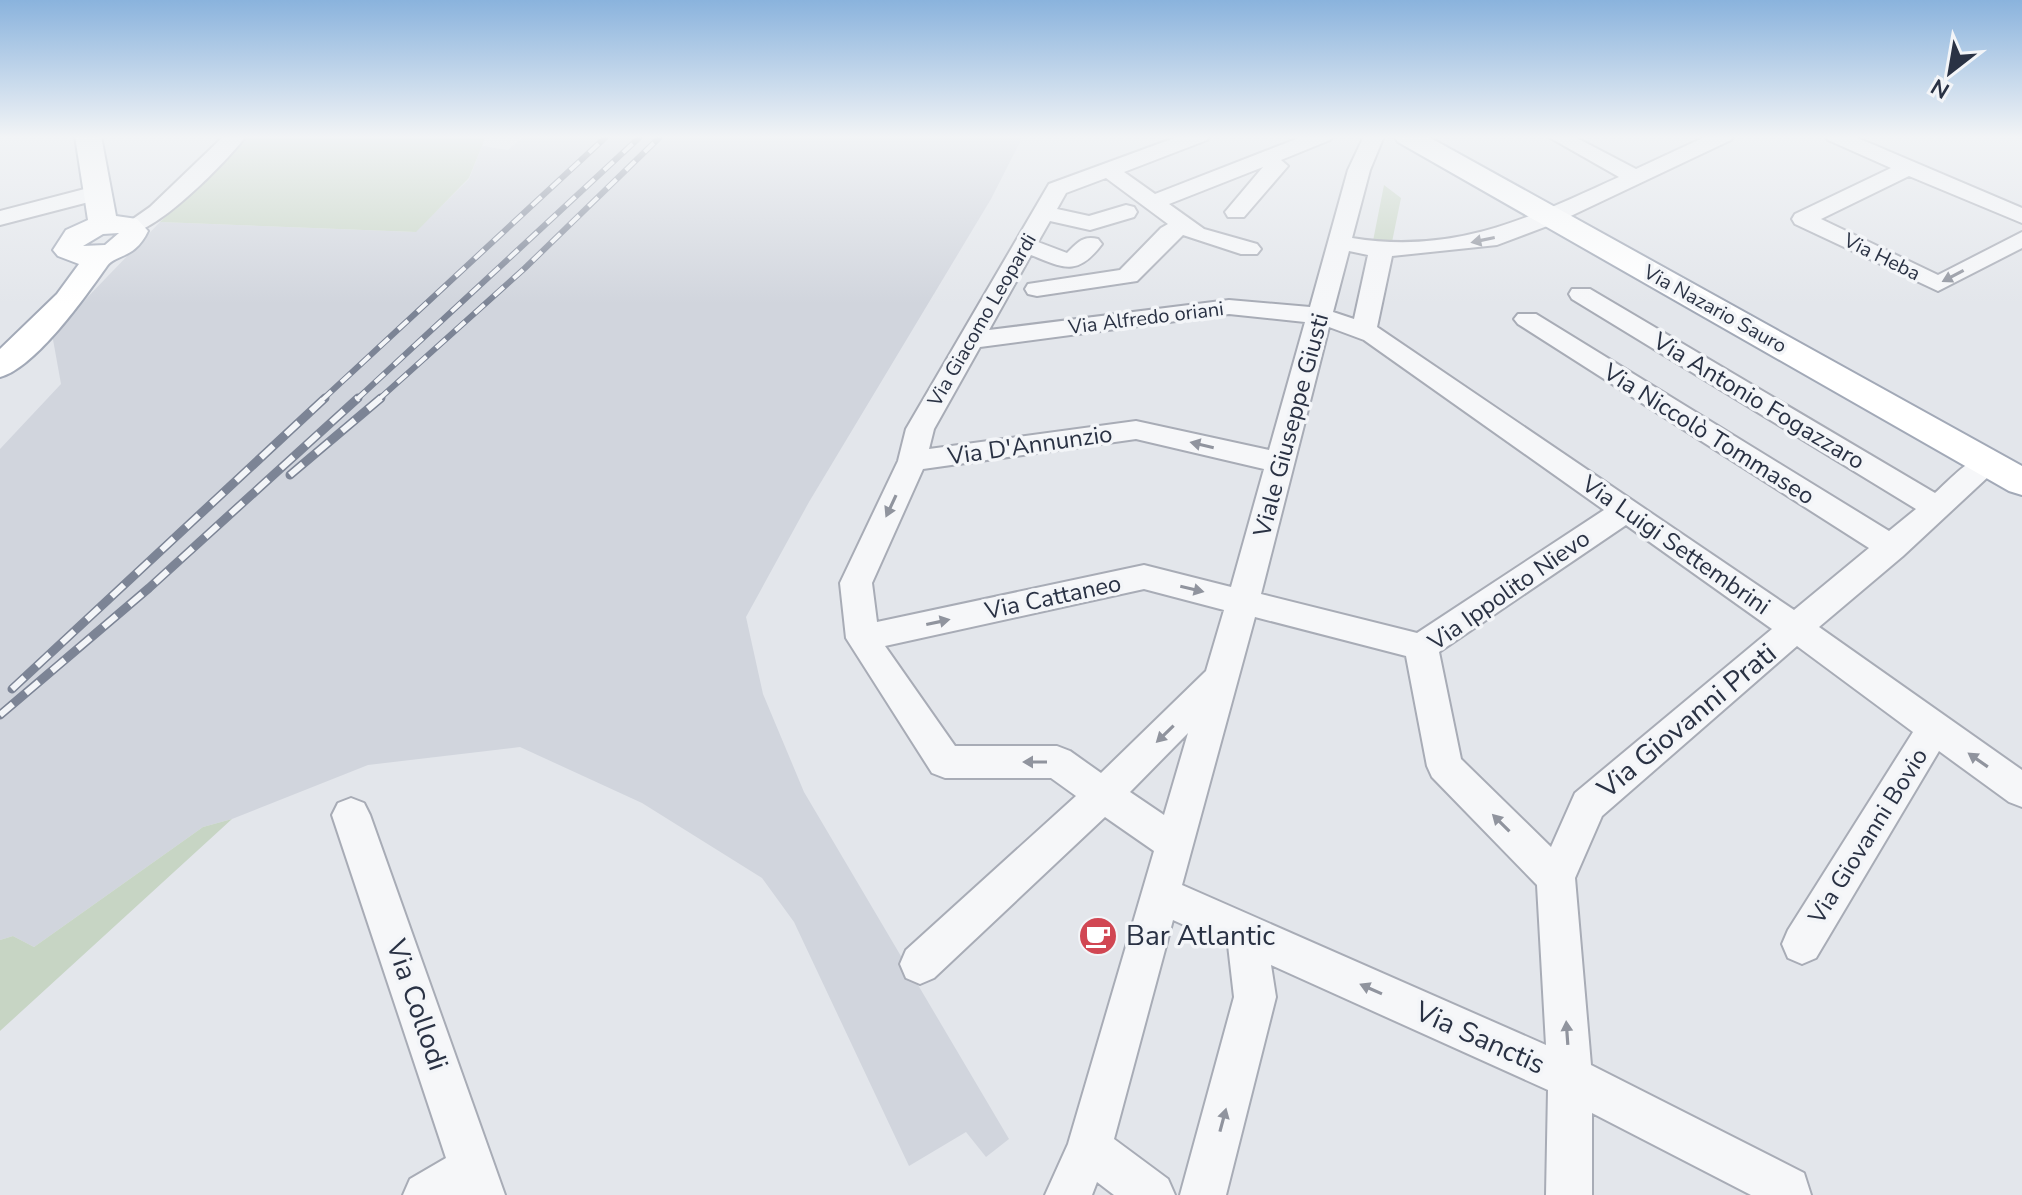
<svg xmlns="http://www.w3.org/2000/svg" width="2022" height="1195" font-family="'Nunito Sans',sans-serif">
	<rect width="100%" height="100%" fill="#e3e6eb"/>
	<path fill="#d1d5dd" d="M524,136H1023L991,199L809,502L746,617L763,694L804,792L1009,1139L986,1157L966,1132L909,1166L794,922L762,878L642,803L520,747L368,765L232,819L203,827L34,947L13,936L0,940V449L61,384L52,334L160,222L415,232L469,179L482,146L508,150Z"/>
	<path fill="#c7d5c4" d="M246,136H486L469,178L416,232L160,222Z
		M1384,185L1401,198L1392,242L1373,241Z
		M232,819L0,1031V940L13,936L34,947L203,827Z"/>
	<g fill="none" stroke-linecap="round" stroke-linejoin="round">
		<defs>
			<path id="minor" d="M224,136H246C228,160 151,240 123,233L120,228L150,207Z
				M1180,136H1210L1207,140L1124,172L1155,194L1304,136H1333L1330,140L1281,160L1288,166L1244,217H1228L1225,212L1263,167L1169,204L1204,229L1257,244L1261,249L1257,254H1241L1183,235L1137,281L1037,296L1028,294L1025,289L1028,284L1120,270L1161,228L1168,224L1106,178L1066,193L1057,209L1089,216L1126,205L1134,207L1137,212L1134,217L1090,230L1050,221L1038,242L1067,253C1077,243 1083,235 1098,239L1102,244C1077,277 1064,268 1031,255L989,330L1229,300L1310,307L1348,170L1364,136H1384L1370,170L1352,238C1455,255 1529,218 1619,177L1547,136H1573L1636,169L1707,136H1734L1731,140L1558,222L1497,245L1392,256L1377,327L1794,610L1869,548L1518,324L1514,319L1518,314H1536L1889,531L1916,509L1572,299L1569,294L1572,289H1590L1935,493C1952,478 1975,449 1999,456L2003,463L1903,556L1819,627L2022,770V807L2009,802L1939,751L1816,958L1802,964L1788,958L1782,944L1788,930L1913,732L1797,646L1602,816L1575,878L1591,1065L1804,1173L1811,1195H1751L1592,1113V1195H1546L1548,1090L1271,965L1276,997L1226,1195H1180L1234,997L1228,945L1173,920L1114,1139L1168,1179L1175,1195H1114L1097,1182L1092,1195H1045L1068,1144L1154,851L1105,817L934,978L920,984L906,978L900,964L906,950L1076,796L1051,778H945L932,773L846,638L840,583L898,461L906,429L1049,184ZM1349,251L1368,255L1354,319L1333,312ZM1229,314L1305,322L1269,450L1136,421L929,449L934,429L980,347ZM1329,327L1364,340L1604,510L1417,633L1261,594ZM1136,439L1264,469L1231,587L1144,565L877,622L872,583L923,469ZM1626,525L1772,629L1575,793L1551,847L1461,759L1439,652ZM1144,589L1224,610L1206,671L1101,773L1070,751L1057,746H955L885,646ZM1255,617L1406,656L1427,766L1432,777L1537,885L1546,1045L1182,885ZM1188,733L1164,815L1130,792Z
				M1825,136H1853L2022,208V223L1909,176L1821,219L1938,275L2022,232V248L1938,291L1795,224L1792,219L1795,214L1891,168L1828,140Z
				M100,185L108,187L111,192L108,197L0,225V211Z
				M351,798L364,803L370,815L505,1195H403L410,1179L446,1158L332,815L338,803Z"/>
			<path id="major" d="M75,136H101L116,216L137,219L148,231C135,259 116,254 107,266C86,296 35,368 0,377V349L57,294L79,264L58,256L53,250L66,230L88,220ZM119,233L105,245L83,246L103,234Z
				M1394,136H1427L2022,466V495L2009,491L1398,142Z"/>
		</defs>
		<use href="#minor" stroke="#a8acb6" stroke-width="4"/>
		<use href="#major" stroke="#a2a9b7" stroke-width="4"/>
		<use href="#minor" fill="#f6f7f9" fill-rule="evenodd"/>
		<use href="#major" fill="#fff" fill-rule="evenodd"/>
		<defs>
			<path id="rail-far1" d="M322,400L607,136
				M356,400L641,136
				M378,400L525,268L661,136"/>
			<path id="rail" d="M290,475L381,398
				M12,689L325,398
				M0,715L149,588L358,398"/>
		</defs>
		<use href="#rail-far1" stroke="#7c8495" stroke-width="6"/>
		<use href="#rail" stroke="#7c8495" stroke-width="9"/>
		<use href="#rail-far1" stroke="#f3f5f8" stroke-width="4" stroke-dasharray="13" stroke-linecap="butt"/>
		<use href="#rail" stroke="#f3f5f8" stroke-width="6" stroke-dasharray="17" stroke-linecap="butt"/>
	</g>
	<defs><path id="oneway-solid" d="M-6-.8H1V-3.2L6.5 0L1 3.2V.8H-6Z" transform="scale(2)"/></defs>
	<g fill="#90949e">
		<use href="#oneway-solid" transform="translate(1483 240) rotate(168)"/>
		<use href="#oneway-solid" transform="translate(1953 276) rotate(152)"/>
		<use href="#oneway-solid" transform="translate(1202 445) rotate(-167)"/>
		<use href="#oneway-solid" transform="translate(891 506) rotate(115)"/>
		<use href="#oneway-solid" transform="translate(1192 589) rotate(13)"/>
		<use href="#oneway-solid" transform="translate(938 622) rotate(-12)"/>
		<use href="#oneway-solid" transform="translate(1165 734) rotate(136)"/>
		<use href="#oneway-solid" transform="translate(1978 760) rotate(-145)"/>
		<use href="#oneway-solid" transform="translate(1035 762) rotate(-180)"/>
		<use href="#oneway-solid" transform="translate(1501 823) rotate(-135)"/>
		<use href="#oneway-solid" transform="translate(1371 989) rotate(-156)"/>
		<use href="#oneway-solid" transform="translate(1567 1033) rotate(-94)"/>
		<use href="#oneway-solid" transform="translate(1223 1120) rotate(-75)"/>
	</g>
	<linearGradient id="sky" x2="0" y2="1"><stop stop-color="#8ab3dd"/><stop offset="0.45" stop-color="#f2f4f6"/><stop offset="1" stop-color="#f2f4f6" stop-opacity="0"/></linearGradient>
	<rect width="2022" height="304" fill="url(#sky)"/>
	<defs>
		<symbol id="cafe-disc" viewBox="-11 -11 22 22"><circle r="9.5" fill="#d14753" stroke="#f3f5f8"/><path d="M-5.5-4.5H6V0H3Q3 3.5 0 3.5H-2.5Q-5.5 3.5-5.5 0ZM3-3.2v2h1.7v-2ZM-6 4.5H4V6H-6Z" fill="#fff"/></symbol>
	</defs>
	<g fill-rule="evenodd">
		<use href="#cafe-disc" x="1076" y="914" width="44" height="44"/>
	</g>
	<g text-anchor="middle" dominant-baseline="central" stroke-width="7" stroke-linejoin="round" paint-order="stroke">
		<g font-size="20" fill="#2a3244" stroke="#f3f5f8">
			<text transform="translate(1882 257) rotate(26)">Via Heba</text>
			<text transform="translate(1715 309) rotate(29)">Via Nazario Sauro</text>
			<text transform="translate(1146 318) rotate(-7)">Via Alfredo oriani</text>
			<text transform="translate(982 320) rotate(-60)">Via Giacomo Leopardi</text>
		</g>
		<g font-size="24" fill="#2a3244" stroke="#f3f5f8">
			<text transform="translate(1759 401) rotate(31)">Via Antonio Fogazzaro</text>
			<text transform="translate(1291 425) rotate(-75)">Viale Giuseppe Giusti</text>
			<text transform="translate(1709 434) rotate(32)">Via Niccolò Tommaseo</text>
			<text transform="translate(1030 445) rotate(-8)">Via D'Annunzio</text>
			<text transform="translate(1676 545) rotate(35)">Via Luigi Settembrini</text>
			<text transform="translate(1509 590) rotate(-35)">Via Ippolito Nievo</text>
			<text transform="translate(1053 597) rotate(-12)">Via Cattaneo</text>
			<text transform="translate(1868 836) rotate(-58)">Via Giovanni Bovio</text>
		</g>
		<g font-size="28" fill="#2a3244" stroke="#f3f5f8">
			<text transform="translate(1687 721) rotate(-40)">Via Giovanni Prati</text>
			<text transform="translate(417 1005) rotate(71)">Via Collodi</text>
			<text transform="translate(1480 1038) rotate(24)">Via Sanctis</text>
		</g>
		<g font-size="28" fill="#2a3244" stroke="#f3f5f8" text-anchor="start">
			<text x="1126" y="936">Bar Atlantic</text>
		</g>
	</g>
	<g transform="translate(1950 72) rotate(211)" stroke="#f3f5f8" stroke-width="6" paint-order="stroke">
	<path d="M0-6L14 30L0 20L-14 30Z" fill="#2a3244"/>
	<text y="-12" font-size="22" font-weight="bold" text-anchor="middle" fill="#2a3244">N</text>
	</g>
</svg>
